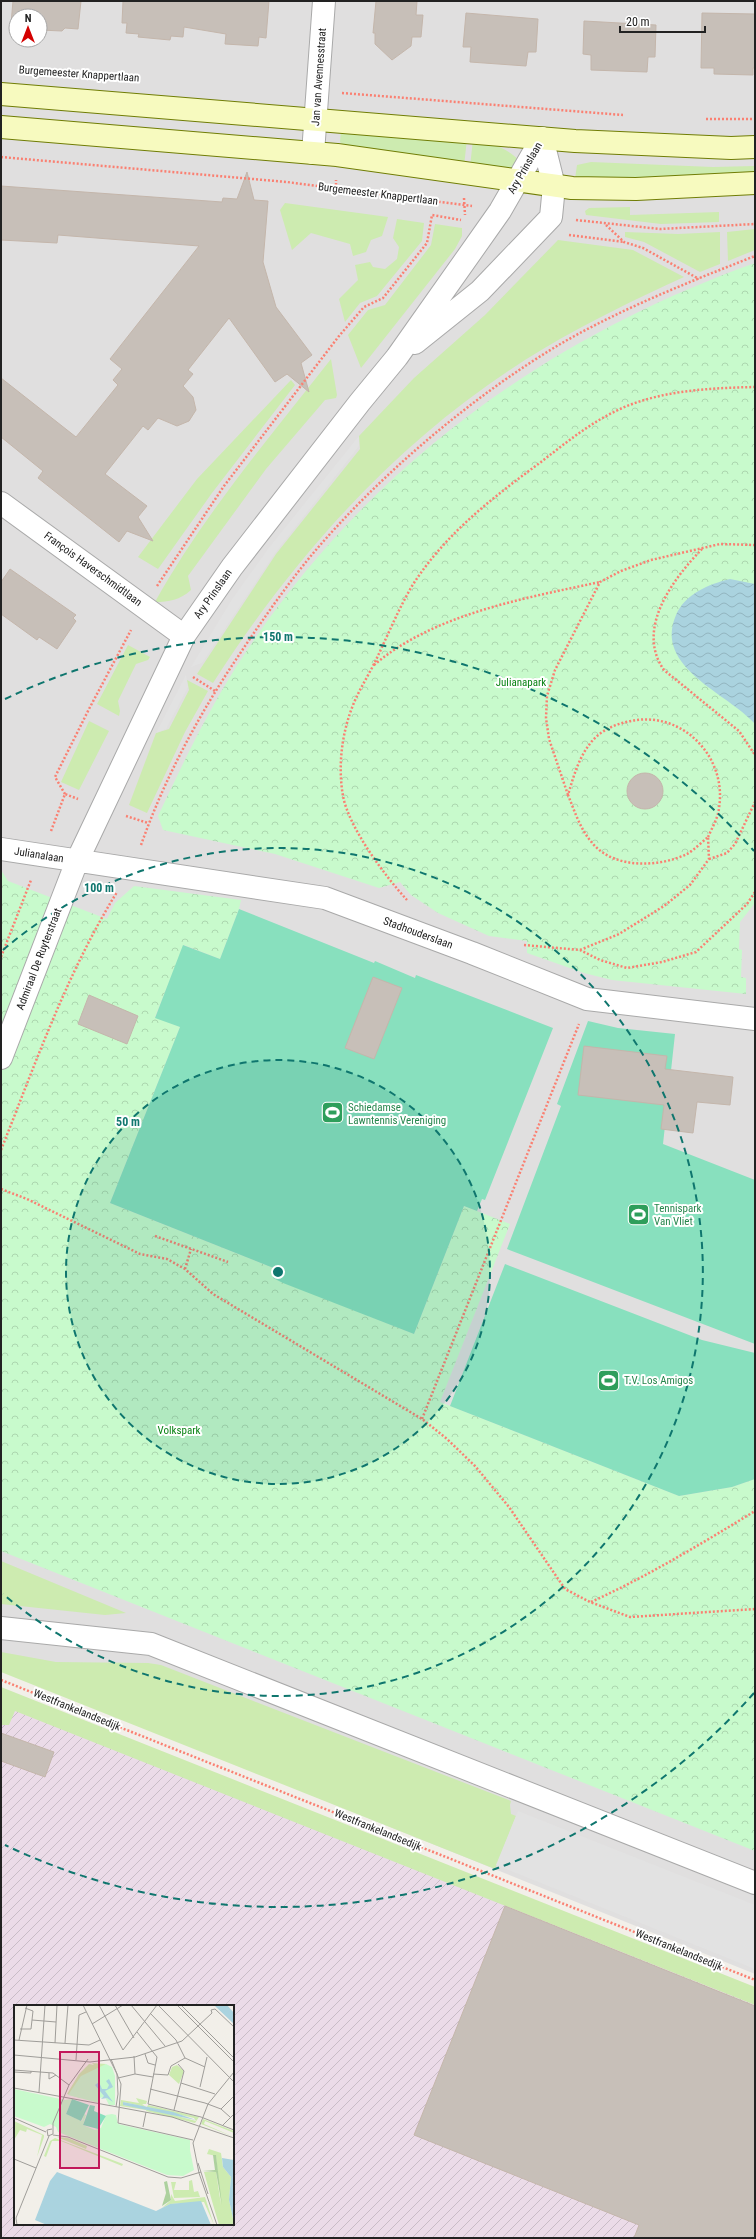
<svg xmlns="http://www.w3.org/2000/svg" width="756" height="2239" font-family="'Roboto Condensed',sans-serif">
	<defs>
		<pattern id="industrial-furrows" width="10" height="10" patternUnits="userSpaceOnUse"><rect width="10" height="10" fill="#ebdbe8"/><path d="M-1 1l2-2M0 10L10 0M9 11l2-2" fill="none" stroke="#c9bcc7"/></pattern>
		<pattern id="park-crowns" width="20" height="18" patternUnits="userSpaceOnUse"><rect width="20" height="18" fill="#c8facc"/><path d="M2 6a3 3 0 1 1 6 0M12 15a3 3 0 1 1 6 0" fill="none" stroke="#acd6af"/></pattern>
		<pattern id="water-waves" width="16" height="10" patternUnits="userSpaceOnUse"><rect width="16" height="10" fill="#aad3df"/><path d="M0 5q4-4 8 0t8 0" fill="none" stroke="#92b5bf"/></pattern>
	</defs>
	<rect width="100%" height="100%" fill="#f2efe9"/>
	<path fill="#e0dfdf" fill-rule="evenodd" d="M1,1H755V1974L1,1670ZM16,16H40V40H16Z"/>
	<path fill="url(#industrial-furrows)" fill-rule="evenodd" d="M1,1692L755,1995V2238H1ZM15,2006H233V2224H15Z"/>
	<path fill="#cdebb0" d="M341,130L467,139L464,166L343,145L340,142Z
		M473,139C493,143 507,148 521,162L517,171L470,167Z
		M591,162L713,167L755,166V175L575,179L577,165Z
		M285,203L388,217L382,236L371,240L366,252L353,256L350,244L311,233L292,250L280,210Z
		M630,207V215L719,212V222L661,224L586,215L585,211L589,208Z
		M397,219L424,223L422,241L377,296L360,303L345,322L339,299L358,280L355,265L370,262L373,267L385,269L397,259L399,247L393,238Z
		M435,224L462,228V236L455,249L361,368L348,335L368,310L385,305L431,245Z
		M755,229V250L728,261L727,232Z
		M625,232L678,234L720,232V264L700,272L644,242L625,237Z
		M558,240L633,250L684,277C636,299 588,322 543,349C406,431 298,550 213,683L197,674L276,554L360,449L359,436L414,378L485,315Z
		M331,359L337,395L336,398L325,400L266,469L188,576L191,590C180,600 169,602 155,602C204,514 270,437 331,359Z
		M291,380L295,385L212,493L158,569L138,557L197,479Z
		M128,645L150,657L148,660L136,664L118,701L120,711L119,716L97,704Z
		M187,680L208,691L185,732L147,813L129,805L156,733L169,729L189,690Z
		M89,721L109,731L79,790L61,782Z
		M1,1561L126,1613L105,1615L1,1604Z
		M1,1652L56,1662L148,1663L161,1665L511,1801L510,1805L511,1814L516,1816L495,1869L1,1672Z
		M1,1687L755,1987V2005L15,1711L9,1725H1Z"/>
	<path fill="url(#park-crowns)" d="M755,263V903L740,922L739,949L742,950L741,977L746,978V994L612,980L584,973L527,953V941L489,936L438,913L411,895L400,882L379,888L275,854L163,830L158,816C182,765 206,715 236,667C360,473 540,340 755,263Z
		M1,870L8,881L107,919L115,903L134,886L241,900L239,909L220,959L184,945L155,1017L180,1027L110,1203L276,1269L273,1278L414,1334L464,1206L510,1224L440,1402L679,1496L732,1487L755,1479V1851L1,1551Z"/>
	<path fill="#88e0be" d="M239,909L374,963L375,961L415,978L416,975L553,1028L485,1200L482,1199L477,1211L464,1206L414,1334L283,1283L273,1278L276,1269L110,1203L180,1027L155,1018L183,945L220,959Z
		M588,1021L618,1028L675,1034L663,1144L755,1180V1344L507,1249L561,1106L557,1104Z
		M505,1264L702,1340L755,1353V1479L732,1487L679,1496L450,1406Z"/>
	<path fill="#e2e2e2" d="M359,436V446L275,553L202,663L191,667L231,601L268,549Z
		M186,675L188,687L166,729L156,733Z
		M518,1811L755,1905V1969L496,1865Z"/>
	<path fill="url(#water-waves)" d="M730,579L755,584V724C728,693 653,668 676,615C685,594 709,584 730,579Z"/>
	<path fill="#c7bfb8" stroke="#c4b6ab" d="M13,1H81L78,29L65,28L62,31L40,30V16H16V24H11Z
		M123,1H269L266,38L259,37L258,46L225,44L226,34L184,27L183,37L171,36L170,40L138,37L139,34L126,33L127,23H122Z
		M376,1H417L416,15H423L421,37H412L411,46L392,60L375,44V33H373Z
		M466,13L538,19L536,52H528L526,66L470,62L471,47H463Z
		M702,13L755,14V68H753V75L714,74V68H701Z
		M584,21L656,25L655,57H648L647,72L591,70V55L583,54Z
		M247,172L254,200L268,201L263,262L276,307L312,355L301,363L309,392L287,374L275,382L229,318L188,370L193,374L183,386L193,397L196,410L189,421L177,426L158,418L148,430L143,426L105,474L147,506L138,517L153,541L127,531L119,542L38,478L43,471L1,437V378L76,437L118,385L113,380L122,369L110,359L199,246L58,235L57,243L1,240V186L222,202L223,198L237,199Z
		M10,569L76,615L73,618L76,621L57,649L39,637L37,640L1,614V582Z
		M627 791a18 18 0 1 1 36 0a18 18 0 1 1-36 0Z
		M373,977L402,988L374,1059L345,1048Z
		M89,995L138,1016L127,1044L78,1024Z
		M584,1046L667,1056L665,1069L733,1077L730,1105L697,1102L693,1133L661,1129L664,1105L578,1095Z
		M1,1733L54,1752L45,1777L1,1761Z
		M505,1906L755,2006V2238H634L639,2225L414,2135Z"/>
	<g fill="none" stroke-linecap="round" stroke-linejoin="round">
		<defs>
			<path id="minor" d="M313,153L324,1
				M415,343L480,291L551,217L554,186L542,138
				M1,503L184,636
				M1,849L325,898L472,953L587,999L755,1019
				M1,1058L77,861L184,636L232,567L360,402L397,357L500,211L542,138"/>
			<path id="tertiary" d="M1,1628L151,1644L755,1883"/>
			<path id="secondary" d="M1,94L575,141L731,148L755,147
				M1,127L337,155L572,188L636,189L755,183"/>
		</defs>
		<use href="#minor" stroke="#a9a9a9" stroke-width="24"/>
		<use href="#tertiary" stroke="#a9a9a9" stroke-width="24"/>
		<use href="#secondary" stroke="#707d05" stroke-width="24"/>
		<path stroke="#fa8072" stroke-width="2.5" stroke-dasharray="2 2" stroke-linecap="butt" d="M342,93L623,115
			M706,119H755
			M1,157L287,182L472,206
			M336,189V180
			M464,198L465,215
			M576,220L660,229L755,224
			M606,225L624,242L643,248L699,279
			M569,235L624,242
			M702,549C673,579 635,629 664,670L739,731L755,755
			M157,586L224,486L339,336L364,307L383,298L427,243L432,215L461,220
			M374,665C434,614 525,598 600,582
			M193,677L215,691
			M65,794L55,777L89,709L131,630
			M568,795L549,739L546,718L547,696L555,670L600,582L621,571L651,560L720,544L755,545
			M126,816L148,823
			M51,831L65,794L78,799
			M141,845C164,780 197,718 235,661C259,625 283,590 310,557C377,477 472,396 562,343C623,308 689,282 755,256
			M709,859L727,853L735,844L755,802
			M407,900C385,876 349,828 343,796C337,762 343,723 359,692C364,682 370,672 375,662C387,637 398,610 412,586C445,534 492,498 541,462C568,441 595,419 627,406C667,390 712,388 755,387
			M524,945L580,950L600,960L627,968L662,962L696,952L747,904L755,892
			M580,950L619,934L664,906L690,885L709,859L708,837C702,842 694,850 687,854C660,867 617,869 595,846C581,832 575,812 568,795C574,775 579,756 593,740C604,728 621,722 637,720C686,714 727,759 719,808C718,818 712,828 708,837
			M1,957L31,880
			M1,1150C36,1062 67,973 117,892
			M1,1189L27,1199L140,1254L167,1259L185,1269L213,1294L422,1419L447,1439L475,1466L509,1507L565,1589L590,1602L630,1617L755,1609
			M155,1236L228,1262
			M185,1269L191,1249
			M422,1419L579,1024
			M591,1602C648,1576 701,1544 755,1511
			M1,1680L755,1980"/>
		<use href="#minor" stroke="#fff" stroke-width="22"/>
		<use href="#tertiary" stroke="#fff" stroke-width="22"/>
		<use href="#secondary" stroke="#f7fabf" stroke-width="22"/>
	</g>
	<circle cx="278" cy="1272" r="212" fill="#0f766e" fill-opacity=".12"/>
	<g fill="none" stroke="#0f766e" stroke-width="2" stroke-dasharray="7 5">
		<circle cx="278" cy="1272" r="212"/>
		<path d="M3 950A424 424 0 1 1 3 1594"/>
		<path d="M754 1693A635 635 0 0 1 5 1845M5 699A635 635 0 0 1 754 851"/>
	</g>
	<defs>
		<symbol id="stadium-square" viewBox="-11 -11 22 22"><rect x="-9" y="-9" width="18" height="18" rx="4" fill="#2e9e5b" stroke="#fff"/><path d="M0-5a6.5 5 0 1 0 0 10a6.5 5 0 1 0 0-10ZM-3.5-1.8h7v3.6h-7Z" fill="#fff"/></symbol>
	</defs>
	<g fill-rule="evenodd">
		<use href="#stadium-square" x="320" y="1100" width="25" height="25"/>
		<use href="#stadium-square" x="626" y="1202" width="25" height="25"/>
		<use href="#stadium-square" x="596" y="1368" width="25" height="25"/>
	</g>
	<g text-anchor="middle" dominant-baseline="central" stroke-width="4" stroke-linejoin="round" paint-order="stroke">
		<g font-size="11" fill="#222" stroke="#fff">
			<text transform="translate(79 74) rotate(4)">Burgemeester Knappertlaan</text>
			<text transform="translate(319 77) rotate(-86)">Jan van Avennesstraat</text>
			<text transform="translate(525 168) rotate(-60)">Ary Prinslaan</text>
			<text transform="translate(378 194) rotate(7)">Burgemeester Knappertlaan</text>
			<text transform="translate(93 569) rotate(36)">François Haverschmidtlaan</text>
			<text transform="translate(213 594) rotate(-55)">Ary Prinslaan</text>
			<text transform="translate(39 855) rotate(9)">Julianalaan</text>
			<text transform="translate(418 933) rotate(20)">Stadhouderslaan</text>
			<text transform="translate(39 959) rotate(-69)">Admiraal De Ruyterstraat</text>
			<text transform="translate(77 1710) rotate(22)">Westfrankelandsedijk</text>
			<text transform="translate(378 1830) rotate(22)">Westfrankelandsedijk</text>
			<text transform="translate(679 1950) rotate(22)">Westfrankelandsedijk</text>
		</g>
		<g font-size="11" fill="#0c8416" stroke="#fff">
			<text x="521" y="682">Julianapark</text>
			<text x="179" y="1430">Volkspark</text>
		</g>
		<g font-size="11" fill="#27864d" stroke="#fff" text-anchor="start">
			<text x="348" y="1107">Schiedamse<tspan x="348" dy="13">Lawntennis Vereniging</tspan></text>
			<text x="654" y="1208">Tennispark<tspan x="654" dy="13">Van Vliet</tspan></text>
			<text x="624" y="1380">T.V. Los Amigos</text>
		</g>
	</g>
	<g transform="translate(14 2005)">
		<rect width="220" height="220" fill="#f2efe9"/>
		<path d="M78,58L92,59L66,93L53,89L65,69L75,59L80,60ZM163,60L170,66L165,79L155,70L158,62ZM122,93L133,96L132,99H128L132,102L109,97V100L132,103V105L106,101L107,95L125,98ZM134,100L185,112L181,118L132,106L133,103L182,116L180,113L133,102ZM189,114L220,126V128L191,116L190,119L220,132L187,119ZM0,116L30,130V132L23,152L28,130L13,124L12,127L6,125L0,135ZM43,132L54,133L73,141L72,144ZM41,133L109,159L108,161L47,136H38L32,152L30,151L36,136ZM195,144L207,148L209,162L217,172L215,195L220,218L217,220H205L198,196L190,167H202L207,200L202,151L193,149ZM178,175L180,187L184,186L186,192L160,193L157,177H162L160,185H175V176ZM157,189L161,196L191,192L200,220L190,197L156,199L148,203L157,195Z" fill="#cdebb0"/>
		<path d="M199,150H202L208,200L202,167L188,166L201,165ZM153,176L157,195L148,201L152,188L150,177Z" fill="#add19e"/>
		<path d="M92,59L98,62L101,71V100H95L91,92L85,93V98L54,90L67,71ZM0,84L51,95L58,94L52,109L68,116L70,109L72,110L69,120L81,125L87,123L92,110L98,109L102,110L104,119L176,135V145L180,165L169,171L153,170L44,127L42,122L36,119L30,122L0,111Z" fill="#c8facc"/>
		<path d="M58,94L75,100L67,116L52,109ZM76,100L81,101L80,106L92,111L84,124L69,120L72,112L84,117L72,112Z" fill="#88e0be"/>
		<path d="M197,0H213L220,8V19L201,1ZM95,74L99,82L91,86L99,97L93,93L87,94L90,91L81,80L85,77L88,84H93L95,80L92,76ZM109,97L159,107L182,115L109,100ZM208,153L220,155V218L215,195L217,172L209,162ZM43,167L142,206L156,199L187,196L197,220H33L21,215L36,176Z" fill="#aad3df"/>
		<path fill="none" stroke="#9f9d99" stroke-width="1" d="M69,0L103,69L104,89L102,102M85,0L109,45M101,0L120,33M117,0L151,41M144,0L220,77M163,0L220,57M167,0L220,53M136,8L162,35L171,53L191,62M198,8L197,5L201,4L220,22M18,15L42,17M78,19L109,0M6,24H17L19,6L11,3M123,27L143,52L134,99L187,112L220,125M0,35L75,40L86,35M5,35L13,0M41,38L43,0M51,38L54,0M109,45L143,0M131,49L134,58L141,60M0,50L76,57L121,52L168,36L198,8M120,51L121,69M97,54L107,79L104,118L179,135M62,55L65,10L72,7M0,65L39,68L55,80M0,67L17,68V66M35,68V74L42,70M139,69L154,70L157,61L171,53M104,73L121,69L139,72M167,78L201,89M186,82L193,52M0,83L158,112L220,133M136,84L191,98L207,104L216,112M25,87L31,0M207,104L220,91M160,105L170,66L164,59M0,113L32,127M209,120L220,109M129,122L132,107M38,124L33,125L34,131L39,129V118L55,80L74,54M39,130L54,132L154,172L167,173L187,167M0,154L22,163M184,158L194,189M3,220L2,213L35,131M203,220L185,168L179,138L194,99L220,67"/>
		<path fill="#c2185b" fill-opacity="0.15" stroke="#c2185b" stroke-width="2" d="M46,47H85V163H46Z"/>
		<rect width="220" height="220" fill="none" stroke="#222" stroke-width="2"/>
	</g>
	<circle cx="278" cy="1272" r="6" fill="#0f766e" stroke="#fff" stroke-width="2"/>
	<g font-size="12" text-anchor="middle" font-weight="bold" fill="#0f766e" stroke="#fff" stroke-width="4" stroke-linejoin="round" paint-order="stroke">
		<text x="278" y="641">150 m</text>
		<text x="99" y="892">100 m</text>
		<text x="128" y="1126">50 m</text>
	</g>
	<rect width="756" height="2239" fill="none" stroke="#222222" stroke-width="4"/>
	<g transform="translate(28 28)"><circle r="19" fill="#ffffff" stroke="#a7a7a7"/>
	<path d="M0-3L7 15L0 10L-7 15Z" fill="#d40000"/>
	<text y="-6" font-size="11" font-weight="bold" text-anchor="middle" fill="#222222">N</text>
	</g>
	<path d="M620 26v6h85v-6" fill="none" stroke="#222222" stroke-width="2"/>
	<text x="626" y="26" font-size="12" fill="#222222" stroke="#ffffff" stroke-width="3" paint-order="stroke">20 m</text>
</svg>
